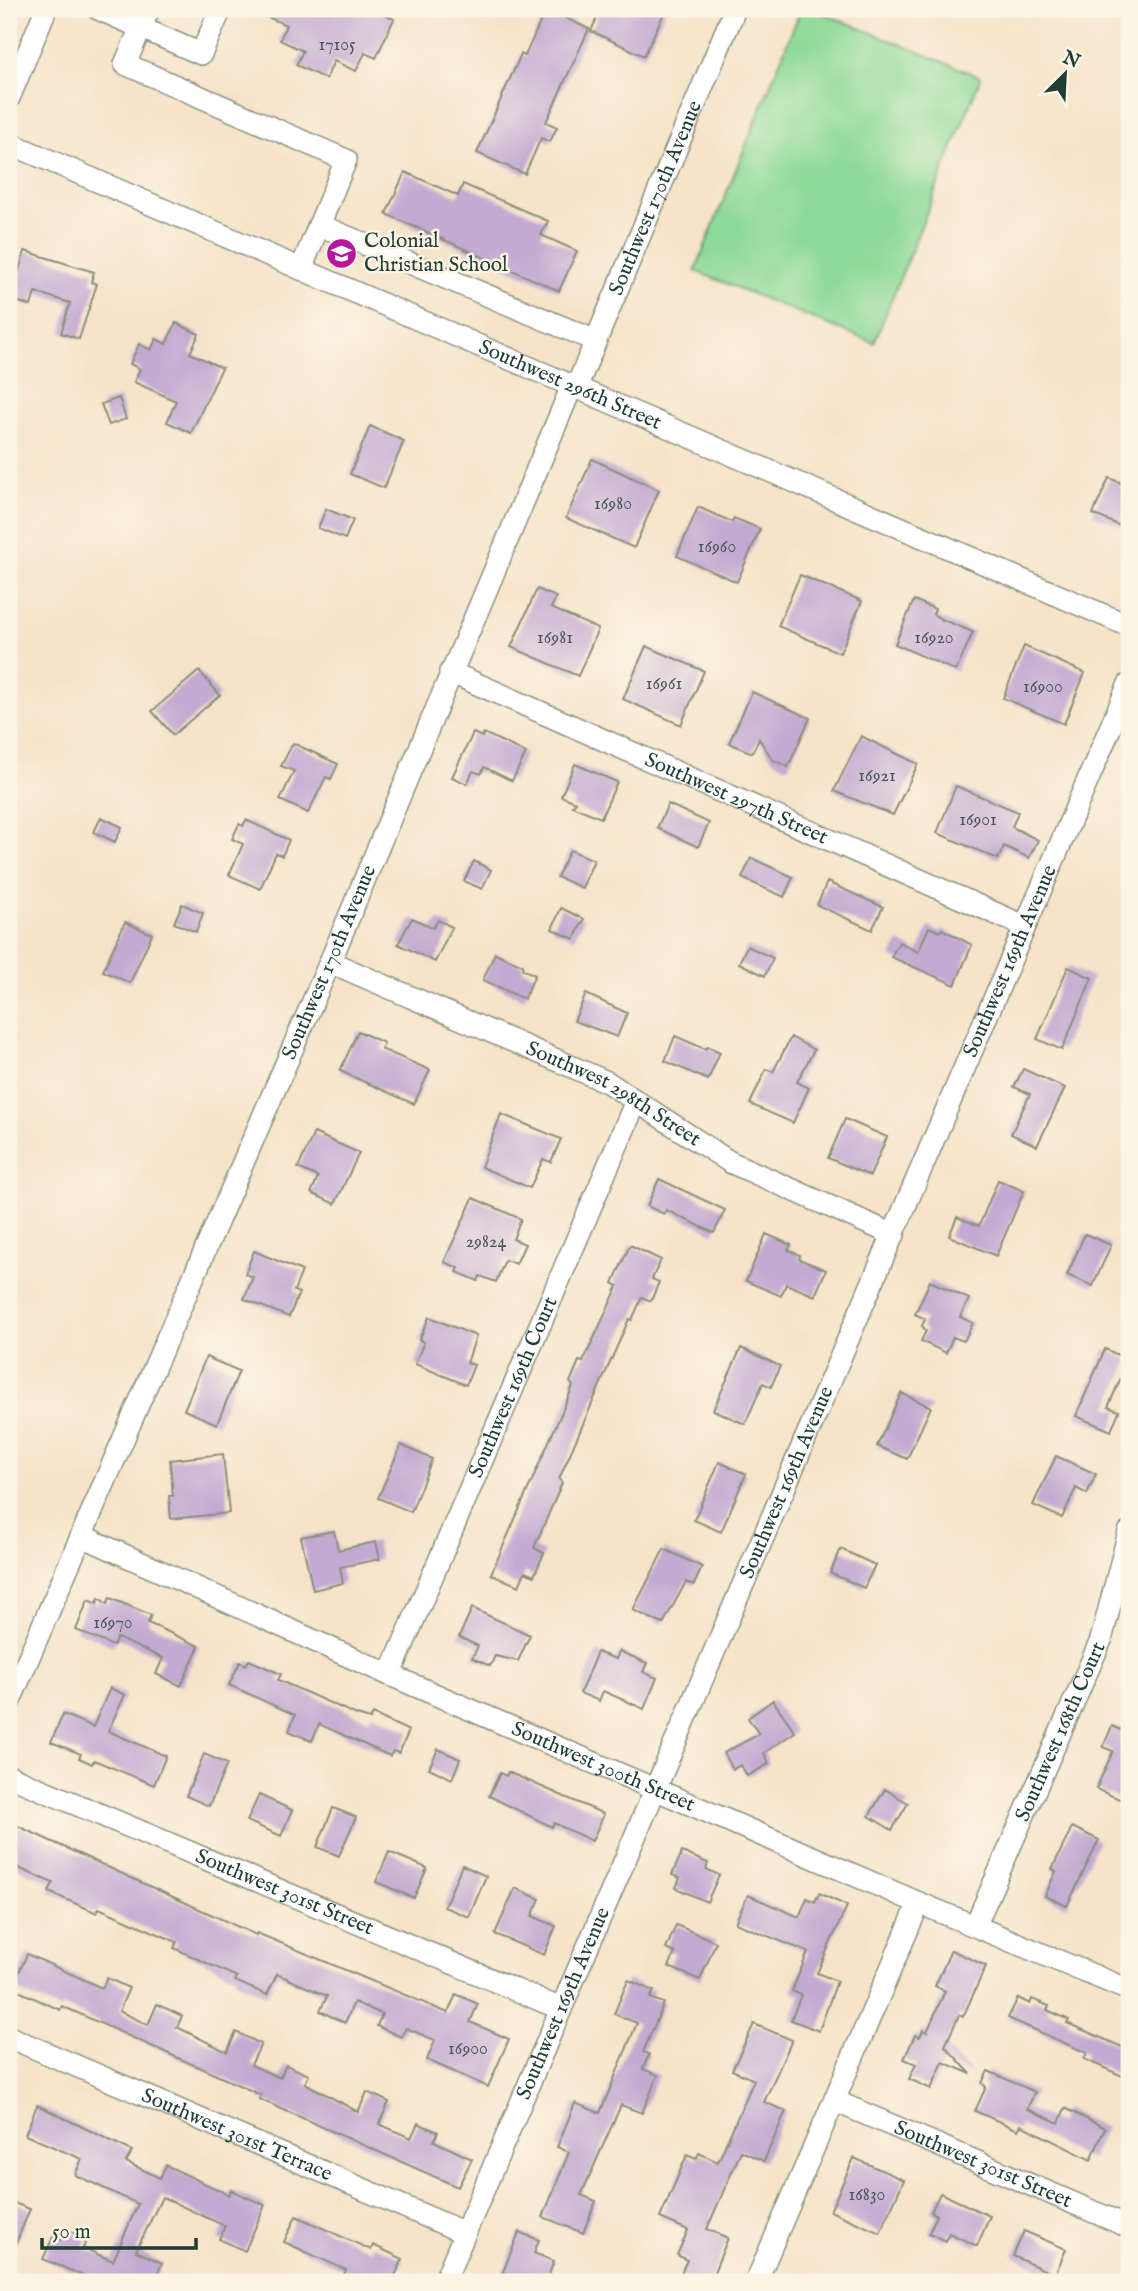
<svg xmlns="http://www.w3.org/2000/svg" width="1138" height="2291" font-family="'IM FELL English',serif">
	<rect width="100%" height="100%" fill="#fcf5e5"/>
	<filter id="ink" filterUnits="userSpaceOnUse"><feTurbulence type="fractalNoise" baseFrequency=".0143" numOctaves="2"/><feDisplacementMap in="SourceGraphic" scale="14" xChannelSelector="R" yChannelSelector="G"/><feConvolveMatrix kernelMatrix="1 2 1 2 8 2 1 2 1" color-interpolation-filters="sRGB"/></filter>
	<filter id="wash" filterUnits="userSpaceOnUse"><feTurbulence type="fractalNoise" baseFrequency=".00686" numOctaves="4" result="noise"/><feDisplacementMap in="SourceGraphic" scale="28" xChannelSelector="R" yChannelSelector="G"/><feGaussianBlur stdDeviation="1.57" result="paint"/><feColorMatrix in="noise" values="0 0 0 0 0 0 0 0 0 0 0 0 0 0 0 0 0 1.4 0 .05"/><feComposite in="paint" operator="in"/></filter>
	<g filter="url(#wash)">
		<rect width="100%" height="100%" fill="#f6e3c9"/>
		<path fill="#8eda98" stroke="#568c66" stroke-width="2" d="M801,9H813L981,77L874,343L695,271Z"/>
		<g id="blocks">
			<path fill="#c3aad2" d="M249,9H372L394,19L376,58L365,53L356,71L334,61L326,79L296,65L303,51L280,40L286,25Z
				M546,9L589,29L546,122L557,127L550,142L541,138L525,174L477,153L521,54L525,56Z
				M601,9H666L644,56L591,31Z
				M405,172L458,196L463,184L548,221L541,235L577,251L559,291L386,214Z
				M25,251L94,272L91,282L97,284L79,339L61,333L70,303L35,292L31,306L10,299Z
				M176,323L199,334L190,353L222,368L191,433L167,422L176,401L134,382L140,369L130,364L139,344L151,350L156,339L166,344Z
				M119,398L126,419L109,425L101,404Z
				M370,426L404,441L384,488L350,474Z
				M592,459L659,490L634,548L566,518Z
				M1109,478L1129,486V530L1093,514Z
				M698,507L732,522L734,518L760,529L737,582L677,556Z
				M326,509L353,520L345,539L318,528Z
				M800,575L862,601L840,653L778,626Z
				M537,589L556,597L551,608L598,629L578,676L511,647Z
				M914,600L935,609L933,614L941,619L973,632L956,671L895,644Z
				M646,646L704,671L681,725L623,699Z
				M1024,646L1085,673L1064,724L1003,698Z
				M199,671L220,695L173,735L152,711Z
				M752,692L810,718L788,767L773,760L759,739L752,753L729,743Z
				M473,733L482,737L484,733L526,753L512,781L484,767L481,774L473,771L467,784L452,777Z
				M861,736L918,764L893,815L834,791Z
				M293,743L338,764L331,779L326,777L308,813L280,800L294,771L281,766Z
				M575,764L617,782L601,818L572,806L576,802L561,796Z
				M956,786L1018,812L1012,827L1038,840L1029,858L1004,846L998,859L937,833Z
				M668,804L709,823L698,847L657,828Z
				M101,817L122,827L115,842L94,832Z
				M246,820L289,840L282,856L276,853L260,889L229,875L243,844L232,839L239,824L243,826Z
				M570,850L594,860L582,888L557,877Z
				M751,858L793,877L784,897L742,878Z
				M474,861L491,870L482,889L464,881Z
				M827,882L883,907L872,930L817,905Z
				M182,904L203,913L196,932L174,923Z
				M561,908L584,919L574,939L552,929Z
				M412,918L433,928L438,920L452,927L435,962L398,944Z
				M125,922L152,934L130,983L103,971Z
				M929,927L940,932L942,929L972,945L955,985L891,957L899,942L918,952Z
				M747,946L773,958L765,976L739,963Z
				M495,953L523,965L522,969L535,975L524,999L483,980Z
				M1068,967L1092,978L1062,1050L1037,1039Z
				M586,994L627,1013L617,1037L574,1021Z
				M358,1031L384,1043L381,1049L430,1070L414,1104L340,1071Z
				M675,1036L705,1049L708,1047L720,1052L708,1080L665,1061Z
				M791,1037L814,1050L797,1082L809,1088L793,1123L750,1104L766,1069L773,1072Z
				M1023,1069L1065,1088L1037,1146L1011,1134L1030,1094L1014,1087Z
				M501,1114L561,1139L551,1162L543,1159L530,1188L481,1167Z
				M845,1119L887,1137L870,1176L828,1158Z
				M314,1133L359,1153L335,1204L311,1193L318,1177L298,1168Z
				M659,1179L725,1210L714,1233L666,1210L664,1214L647,1206Z
				M998,1180L1024,1191L996,1256L949,1236L957,1217L979,1226Z
				M473,1198L521,1219L513,1239L525,1244L516,1264L505,1260L496,1282L480,1276L478,1281L457,1272L459,1268L444,1262Z
				M766,1234L791,1245L788,1250L800,1255L799,1259L826,1270L815,1296L786,1284L781,1296L746,1281Z
				M1085,1234L1111,1245L1093,1286L1067,1275Z
				M630,1245L661,1260L652,1279L659,1282L651,1301L642,1297L632,1320L629,1319L559,1479L562,1483L534,1548L544,1553L534,1576L525,1572L519,1586L491,1574L568,1398L573,1386L570,1382L579,1361L583,1362L618,1286L613,1283Z
				M254,1251L302,1271L294,1291L299,1293L289,1317L244,1299L253,1277L245,1274Z
				M930,1281L969,1299L960,1317L973,1323L964,1341L953,1337L946,1353L921,1341L926,1331L922,1326L925,1319L915,1314Z
				M429,1317L476,1336L467,1363L474,1365L466,1385L415,1364L424,1342L419,1340Z
				M741,1348L780,1366L771,1387L763,1383L745,1424L713,1410Z
				M1105,1349L1129,1360L1108,1407L1119,1411L1111,1431L1076,1416Z
				M206,1357L239,1371L217,1424L184,1410Z
				M901,1393L931,1407L907,1459L877,1446Z
				M401,1445L432,1459L411,1512L378,1498Z
				M223,1454L229,1513L171,1519L169,1496H173L170,1460Z
				M1056,1456L1096,1474L1087,1494L1076,1488L1062,1518L1033,1505Z
				M719,1462L746,1474L721,1532L694,1520Z
				M334,1531L338,1550L376,1542L380,1559L340,1567L343,1583L313,1590L301,1537Z
				M664,1549L702,1567L694,1585L686,1582L663,1624L633,1610Z
				M841,1549L875,1565L864,1588L830,1573Z
				M99,1598L107,1604L110,1598L151,1615L148,1623L199,1646L181,1686L156,1674L163,1658L117,1638L113,1646L76,1630L88,1600L97,1604Z
				M472,1608L530,1635L518,1661L495,1656L490,1666L472,1658L478,1646L459,1637Z
				M619,1651L647,1663L643,1672L657,1678L644,1709L603,1691L599,1701L580,1693L597,1652L616,1659Z
				M249,1660L281,1674L278,1680L357,1715L370,1719L373,1714L409,1731L399,1753L393,1751L390,1756L319,1724L312,1741L289,1731L295,1715L229,1685L240,1662L246,1665Z
				M110,1688L125,1695L108,1731L166,1756L154,1785L94,1760L92,1764L79,1758L81,1754L51,1742L63,1714L93,1727Z
				M773,1700L795,1732L764,1753L769,1764L747,1776L741,1765L733,1769L724,1753L759,1734L748,1718Z
				M1129,1712V1788L1124,1801L1096,1789L1113,1751L1103,1747L1112,1726L1121,1730Z
				M438,1749L460,1759L452,1779L429,1768Z
				M204,1754L227,1764L209,1806L186,1796Z
				M508,1772L604,1814L592,1841L554,1823L552,1827L489,1796L500,1773L506,1776Z
				M885,1789L908,1803L892,1830L869,1816Z
				M259,1795L292,1810L281,1836L247,1821Z
				M333,1808L356,1817L339,1856L317,1847Z
				M9,1822L256,1935L257,1933L448,2013L456,1994L478,2004L470,2022L509,2039L488,2087L427,2060L435,2040L406,2028L401,2037L377,2026L382,2014L354,2002L345,2023L320,2011L327,1996L277,1974L267,1995L235,1981L237,1977L174,1948L177,1942L99,1908L97,1913L49,1892L53,1883L9,1864Z
				M1072,1827L1099,1840L1067,1906L1045,1896L1056,1871L1052,1869Z
				M389,1852L427,1868L414,1898L376,1882Z
				M682,1852L708,1863L706,1869L719,1875L707,1902L676,1888L680,1878L672,1875Z
				M462,1865L486,1876L469,1917L444,1907Z
				M515,1888L540,1899L532,1916L556,1926L544,1955L495,1934Z
				M819,1893L847,1906L817,1973L837,1981L819,2031L791,2020L801,1995L792,1991L808,1952L735,1923L748,1895L799,1917L807,1898L815,1902Z
				M676,1925L716,1942L700,1980L669,1967L675,1953L666,1949Z
				M951,1950L986,1966L963,2017L959,2015L945,2046L971,2074L943,2062L931,2089L909,2079L916,2064L904,2059L915,2035L920,2037L923,2030L927,2032L945,1991L935,1986Z
				M27,1954L102,1988L107,1978L129,1988L119,2011L148,2025L157,2004L182,2016L177,2027L227,2052L236,2032L261,2044L251,2065L280,2078L286,2065L309,2075L305,2083L358,2112L367,2092L389,2102L379,2124L411,2138L418,2123L438,2132L434,2141L472,2159L458,2187L259,2099L261,2095L187,2062L62,2006L60,2010L12,1988Z
				M628,1980L654,1991L650,1998L664,2003L643,2052L649,2054L643,2069L658,2075L642,2113L621,2105L581,2195L596,2201L583,2233L543,2217L569,2152L557,2147L575,2103L600,2113L637,2023L614,2014Z
				M1018,1998L1030,2004L1032,1999L1049,2006L1047,2010L1069,2020L1067,2023L1129,2050V2079L1084,2059L1087,2053L1008,2018Z
				M754,2024L792,2040L764,2102L786,2111L764,2161L741,2151L707,2229L728,2238L710,2282H697L680,2275L687,2260L677,2255L688,2230L660,2218L687,2155L696,2159L699,2153L718,2162L754,2080L732,2070Z
				M988,2071L1035,2092L1027,2109L1059,2123L1065,2108L1105,2128L1091,2160L1021,2125L1018,2130L975,2111L986,2087L982,2083Z
				M37,2105L132,2151L126,2162L160,2178L166,2165L229,2195L231,2190L265,2205L245,2251L219,2239L225,2226L162,2197L136,2251L162,2263L154,2282H98L43,2259L53,2237L60,2240L65,2229L87,2238L83,2248L113,2261L138,2204L75,2175L82,2159L25,2135Z
				M854,2158L904,2180L880,2233L830,2211Z
				M940,2193L990,2216L977,2246L949,2233L945,2241L929,2233L937,2215L931,2212Z
				M9,2201L30,2209L9,2260Z
				M296,2216L371,2250L373,2245L403,2259L392,2282H341L346,2270L284,2242Z
				M1024,2231L1066,2249L1055,2275L1013,2256Z
				M519,2232L539,2240L534,2253L554,2261L546,2282H514L501,2277Z"/>
		</g>
	</g>
	<g filter="url(#ink)">
		<use href="#blocks" fill-opacity="0" stroke="#8a907e" stroke-width="2"/>
		<g fill="none" stroke-linecap="round" stroke-linejoin="round">
			<defs>
				<g id="minor">
					<path d="M98,9L201,54L221,9"/>
					<path d="M149,9L125,64L346,160L301,269"/>
					<path d="M9,98L46,9"/>
					<path id="s1" d="M9,143L1129,626"/>
					<path d="M319,225L596,341"/>
					<path id="s2" d="M576,388L735,9"/>
					<path id="s3" d="M450,672L1024,926"/>
					<path id="s4" d="M330,962L607,1082L730,1162L894,1235"/>
					<path id="s5" d="M82,1536L390,1675L919,1903L1129,1990"/>
					<path id="s6" d="M390,1675L636,1101"/>
					<path id="s7" d="M9,1703L330,962L572,386"/>
					<path id="s8" d="M9,1776L561,2009"/>
					<path id="s9" d="M976,1924L1101,1640L1129,1532"/>
					<path id="s10" d="M9,2037L465,2233"/>
					<path id="s11" d="M835,2101L1129,2227"/>
					<path id="s12" d="M444,2282L1129,684"/>
					<path d="M756,2282L919,1903"/>
				</g>
			</defs>
			<use href="#minor" stroke="#8a907e" stroke-width="24"/>
			<use href="#minor" stroke="#fff" stroke-width="21"/>
		</g>
	</g>
	<defs>
		<symbol id="school-disc" viewBox="-11 -11 22 22"><circle r="9.5" fill="#b5179e" stroke="#fcf5e5"/><path d="M0-5L7-2L0 1L-7-2ZM-4 1L0 2.5L4 1V4Q0 6-4 4Z" fill="#fff"/></symbol>
	</defs>
	<g fill-rule="evenodd">
		<use href="#school-disc" x="324" y="236" width="35" height="35"/>
	</g>
	<g text-anchor="middle" dominant-baseline="central" stroke-width="5" stroke-linejoin="round" paint-order="stroke">
		<g font-size="18" fill="#48585c">
			<text x="337" y="45">17105</text>
			<text x="613" y="504">16980</text>
			<text x="717" y="547">16960</text>
			<text x="555" y="638">16981</text>
			<text x="934" y="638">16920</text>
			<text x="664" y="684">16961</text>
			<text x="1043" y="687">16900</text>
			<text x="877" y="776">16921</text>
			<text x="978" y="820">16901</text>
			<text x="486" y="1242">29824</text>
			<text x="113" y="1623">16970</text>
			<text x="468" y="2049">16900</text>
			<text x="867" y="2195">16830</text>
		</g>
		<g font-size="21" fill="#1f3d34" stroke="#fcf5e5">
			<text stroke="none"><textPath href="#s2" startOffset="206">Southwest 170th Avenue</textPath></text>
			<text stroke="none"><textPath href="#s1" startOffset="611">Southwest 296th Street</textPath></text>
			<text stroke="none"><textPath href="#s3" startOffset="313">Southwest 297th Street</textPath></text>
			<text stroke="none"><textPath href="#s7" startOffset="807">Southwest 170th Avenue</textPath></text>
			<text stroke="none"><textPath href="#s12" startOffset="1437">Southwest 169th Avenue</textPath></text>
			<text stroke="none"><textPath href="#s4" startOffset="313">Southwest 298th Street</textPath></text>
			<text stroke="none"><textPath href="#s6" startOffset="313">Southwest 169th Court</textPath></text>
			<text stroke="none"><textPath href="#s12" startOffset="870">Southwest 169th Avenue</textPath></text>
			<text stroke="none"><textPath href="#s9" startOffset="210">Southwest 168th Court</textPath></text>
			<text stroke="none"><textPath href="#s5" startOffset="570">Southwest 300th Street</textPath></text>
			<text stroke="none"><textPath href="#s8" startOffset="299">Southwest 301st Street</textPath></text>
			<text stroke="none"><textPath href="#s12" startOffset="303">Southwest 169th Avenue</textPath></text>
			<text stroke="none"><textPath href="#s10" startOffset="248">Southwest 301st Terrace</textPath></text>
			<text stroke="none"><textPath href="#s11" startOffset="161">Southwest 301st Street</textPath></text>
		</g>
		<g font-size="21" fill="#1f3d34" stroke="#fcf5e5" text-anchor="start">
			<text x="364" y="241">Colonial<tspan x="364" dy="24">Christian School</tspan></text>
		</g>
	</g>
	<rect width="1138" height="2291" fill="none" stroke="#fcf5e5" stroke-width="35"/>
	<g transform="translate(1065 74) rotate(24)" stroke="#fcf5e5" stroke-width="5" paint-order="stroke">
	<path d="M0-5L12 26L0 18L-12 26Z" fill="#1f3d34"/>
	<text y="-10" font-size="19" font-weight="bold" text-anchor="middle" fill="#1f3d34">N</text>
	</g>
	<path d="M42 2238v10h154v-10" fill="none" stroke="#1f3d34" stroke-width="3.5"/>
	<text x="52" y="2238" font-size="21" fill="#1f3d34" stroke="#fcf5e5" stroke-width="5" paint-order="stroke">50 m</text>
</svg>
